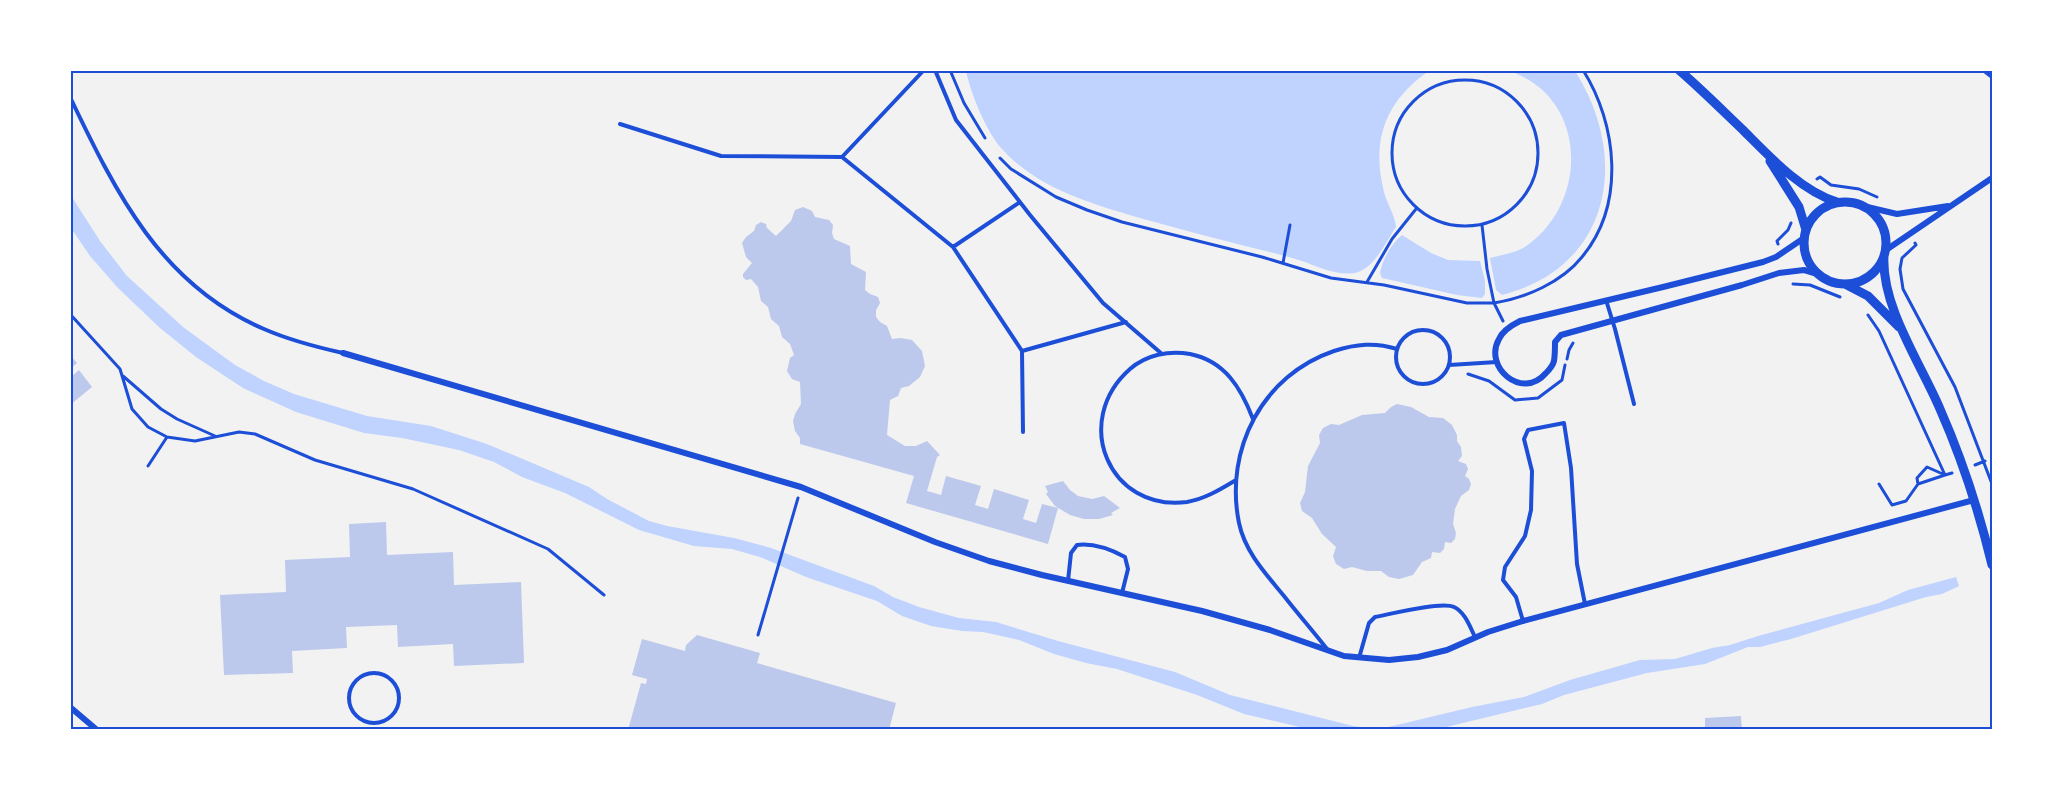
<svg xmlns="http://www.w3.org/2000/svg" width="2063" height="800" font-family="'Libre Baskerville',serif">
	<rect width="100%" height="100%" fill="#f2f2f2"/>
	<path fill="#bfd3fe" d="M966,71H1429C1385,101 1371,141 1384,192C1387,204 1395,215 1396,227C1385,243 1375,268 1355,273C1337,276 1319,267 1302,261C1286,256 1270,252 1253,248C1218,239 1183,230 1147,220C1095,205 1039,190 1002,149C986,131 971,94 966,71Z
		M1509,71H1575C1630,157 1612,267 1502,295L1496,290L1490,258C1504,254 1518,253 1529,244C1590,198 1586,96 1509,71Z
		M70,194L100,241L127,276L183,327L235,365L264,381L294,394L367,416L431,426L487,444L589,487L607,499L649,521L667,526L734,538L771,548L874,586L893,597L919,607L959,618L996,622L1058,641L1175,672L1230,695L1353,726L1380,729L1472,707L1524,697L1570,680L1640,660L1675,659L1712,648L1730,645L1758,636L1879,603L1908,590L1956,577L1959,586L1942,594L1926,597L1791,639L1760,647H1748L1705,664L1647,673L1564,695L1542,704L1438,729H1308L1244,714L1197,695L1117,669L1086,663L1054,654L1019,640L983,632L962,631L931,626L902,616L877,601L806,577L760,557L732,549L694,546L639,530L565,493L522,477L494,462L459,450L402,438L364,433L296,412L243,388L196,357L160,328L118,288L90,256L71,228Z
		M1402,235L1431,253L1448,260L1480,261L1485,281V294L1482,298L1457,295L1382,278L1380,273C1382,260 1392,243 1402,235Z"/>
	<path fill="#bdc9ec" d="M803,207L812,211L815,217L829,220L833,225L832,233L834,239L850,246L851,264L866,272L865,290L870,294L878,297L880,303L876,310V317L880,322L887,326L892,339L901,338L912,340L922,351L925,366L920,377L909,386L901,388L898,396L890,400L887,435L905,446H916L927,441L940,455L937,457L927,491L941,495L946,476L981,486L975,505L988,509L994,489L1029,500L1023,519L1036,523L1042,504L1058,508L1048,544L906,503L914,476L800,444V438L795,431L793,421L795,414L801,404L800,382L792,379L787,371L790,358L794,355L790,344L782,337L779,326L771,319L768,307L761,301L758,287L751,279L746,280L743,277V274L752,263L746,257L742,243L746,237L754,231L756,225L761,222L766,224L767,228L776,236L791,221L795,210Z
		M70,355L77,363L70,369Z
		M79,370L92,387L70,405V378Z
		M1397,404L1411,407L1429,417L1443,418L1452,425L1457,435V441L1461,447L1462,456L1458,461L1466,464L1468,469L1465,476L1469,479L1471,484L1469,490L1461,496L1455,509L1453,524L1456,533L1455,539L1451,543L1445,542L1444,549L1440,553L1432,552L1431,558L1422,562L1413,575L1399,579L1389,577L1381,571H1367L1352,567L1344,569L1336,564L1333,556L1336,547L1322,534L1312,518L1302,511L1300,503L1305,492L1308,466L1320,443L1319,435L1323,428L1331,424L1339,425L1362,415L1385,413L1391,407Z
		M1063,481L1070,490L1078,496L1092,499L1104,496L1120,508L1111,513L1113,515L1099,519H1084L1070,515L1055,506L1046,494L1048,492L1045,486Z
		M386,522L387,555L453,552L454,585L521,582L524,663L454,666L453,644L398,647L397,625L346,627L347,648L292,651L293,673L224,675L220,595L286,592L285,560L350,557L349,524Z
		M697,635L760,653L757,663L896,703L889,730H628L641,683L646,684L647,679L632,675L642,639L685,651L686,645Z
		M1741,716L1742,730H1684V728L1705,727V718Z"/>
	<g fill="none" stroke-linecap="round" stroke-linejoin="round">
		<path stroke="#1d4ed8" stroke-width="3" d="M950,70L964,103L985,138
			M1392 153a73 73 0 1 1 146 0a73 73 0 1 1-146 0Z
			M1000,158L1011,169L1056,197L1087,210L1122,222L1262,257L1331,278L1384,285L1467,303H1494L1487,269L1482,225
			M1817,179L1820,177L1831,185L1859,189L1877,197
			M1778,244L1777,241L1788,230L1791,223
			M1283,263L1290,225
			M1900,269L1902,258L1916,245L1915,243
			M1900,269L1903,289L1955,387L1992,484
			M1367,282L1392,239L1416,209
			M1793,284L1810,285L1840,297
			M70,314L120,369L132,409L148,427L167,437L195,441L239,432L255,434L315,460L413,489L548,549L604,595
			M1868,315L1879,331L1945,475L1918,484L1917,478L1927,467L1945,475L1952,473
			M1503,321L1494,303C1526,298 1562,282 1582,257C1626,204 1617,124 1583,70
			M1567,359L1569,350L1573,343
			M1468,374L1489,381L1515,400L1538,398L1562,380L1565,365
			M123,376L161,409L177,419L215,436
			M1975,465L1985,461
			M148,466L167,437
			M1879,484L1892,505L1906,501L1918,484
			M758,635L798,498"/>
		<path stroke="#1d4ed8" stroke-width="4" d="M935,70L956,120L1030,215L1103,303L1162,354
			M1983,70L1992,77
			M70,97C116,193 161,285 264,329C289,340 316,347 343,353
			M620,124L721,156L842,157L953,247L1020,202
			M842,157L924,70
			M953,247L1022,351L1126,322
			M1606,300L1615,329L1634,404
			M1396 357a27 27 0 1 1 54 0a27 27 0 1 1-54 0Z
			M1022,351L1023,432
			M1449,365L1497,362
			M1236,480C1221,489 1205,499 1187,502C1109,512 1071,421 1130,369C1146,355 1169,350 1190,354C1225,361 1241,388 1253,419
			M1068,581L1071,553L1077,545C1093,543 1110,549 1125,557L1128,569L1122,593
			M1523,621L1516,597L1503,580L1505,567L1525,536L1531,510L1532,471L1524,439L1528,430L1564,423L1571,468L1577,564L1585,604
			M1327,649C1313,631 1298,614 1284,596C1266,574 1245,552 1239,523C1224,449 1263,375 1334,351C1356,344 1375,342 1397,349
			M1359,658L1369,623L1375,617C1391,614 1441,601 1454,607C1465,612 1470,627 1475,637
			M349 698a25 25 0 1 1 50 0a25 25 0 1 1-50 0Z"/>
		<path stroke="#1d4ed8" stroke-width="6" d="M1863,206L1897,214L1948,206
			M1804,238L1776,257L1763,262L1663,287L1520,321C1512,325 1503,330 1499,339C1483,367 1522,401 1546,373C1549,370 1553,365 1554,361C1555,355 1555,348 1555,342L1561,335L1742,285L1779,273L1804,270L1821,275
			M1886,250L1992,178
			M343,353L801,487L935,542L989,561L1042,575L1202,611L1270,630L1344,656L1389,660L1418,657L1447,650L1488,632L1523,621L1974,500
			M70,707L97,730"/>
		<path stroke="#1d4ed8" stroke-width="9" d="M1679,70C1701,89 1722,110 1743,130C1769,156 1801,191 1837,202
			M1770,161L1799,207L1806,230
			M1804 243a41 41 0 1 1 82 0a41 41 0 1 1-82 0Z
			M1884,256C1881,306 1921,364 1940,409C1962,459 1979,511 1992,565
			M1845,284L1868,296L1899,327"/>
	</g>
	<rect width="2063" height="800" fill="none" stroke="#ffffff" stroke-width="144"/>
	<rect x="72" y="72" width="1919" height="656" fill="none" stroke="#1d4ed8" stroke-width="2"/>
</svg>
